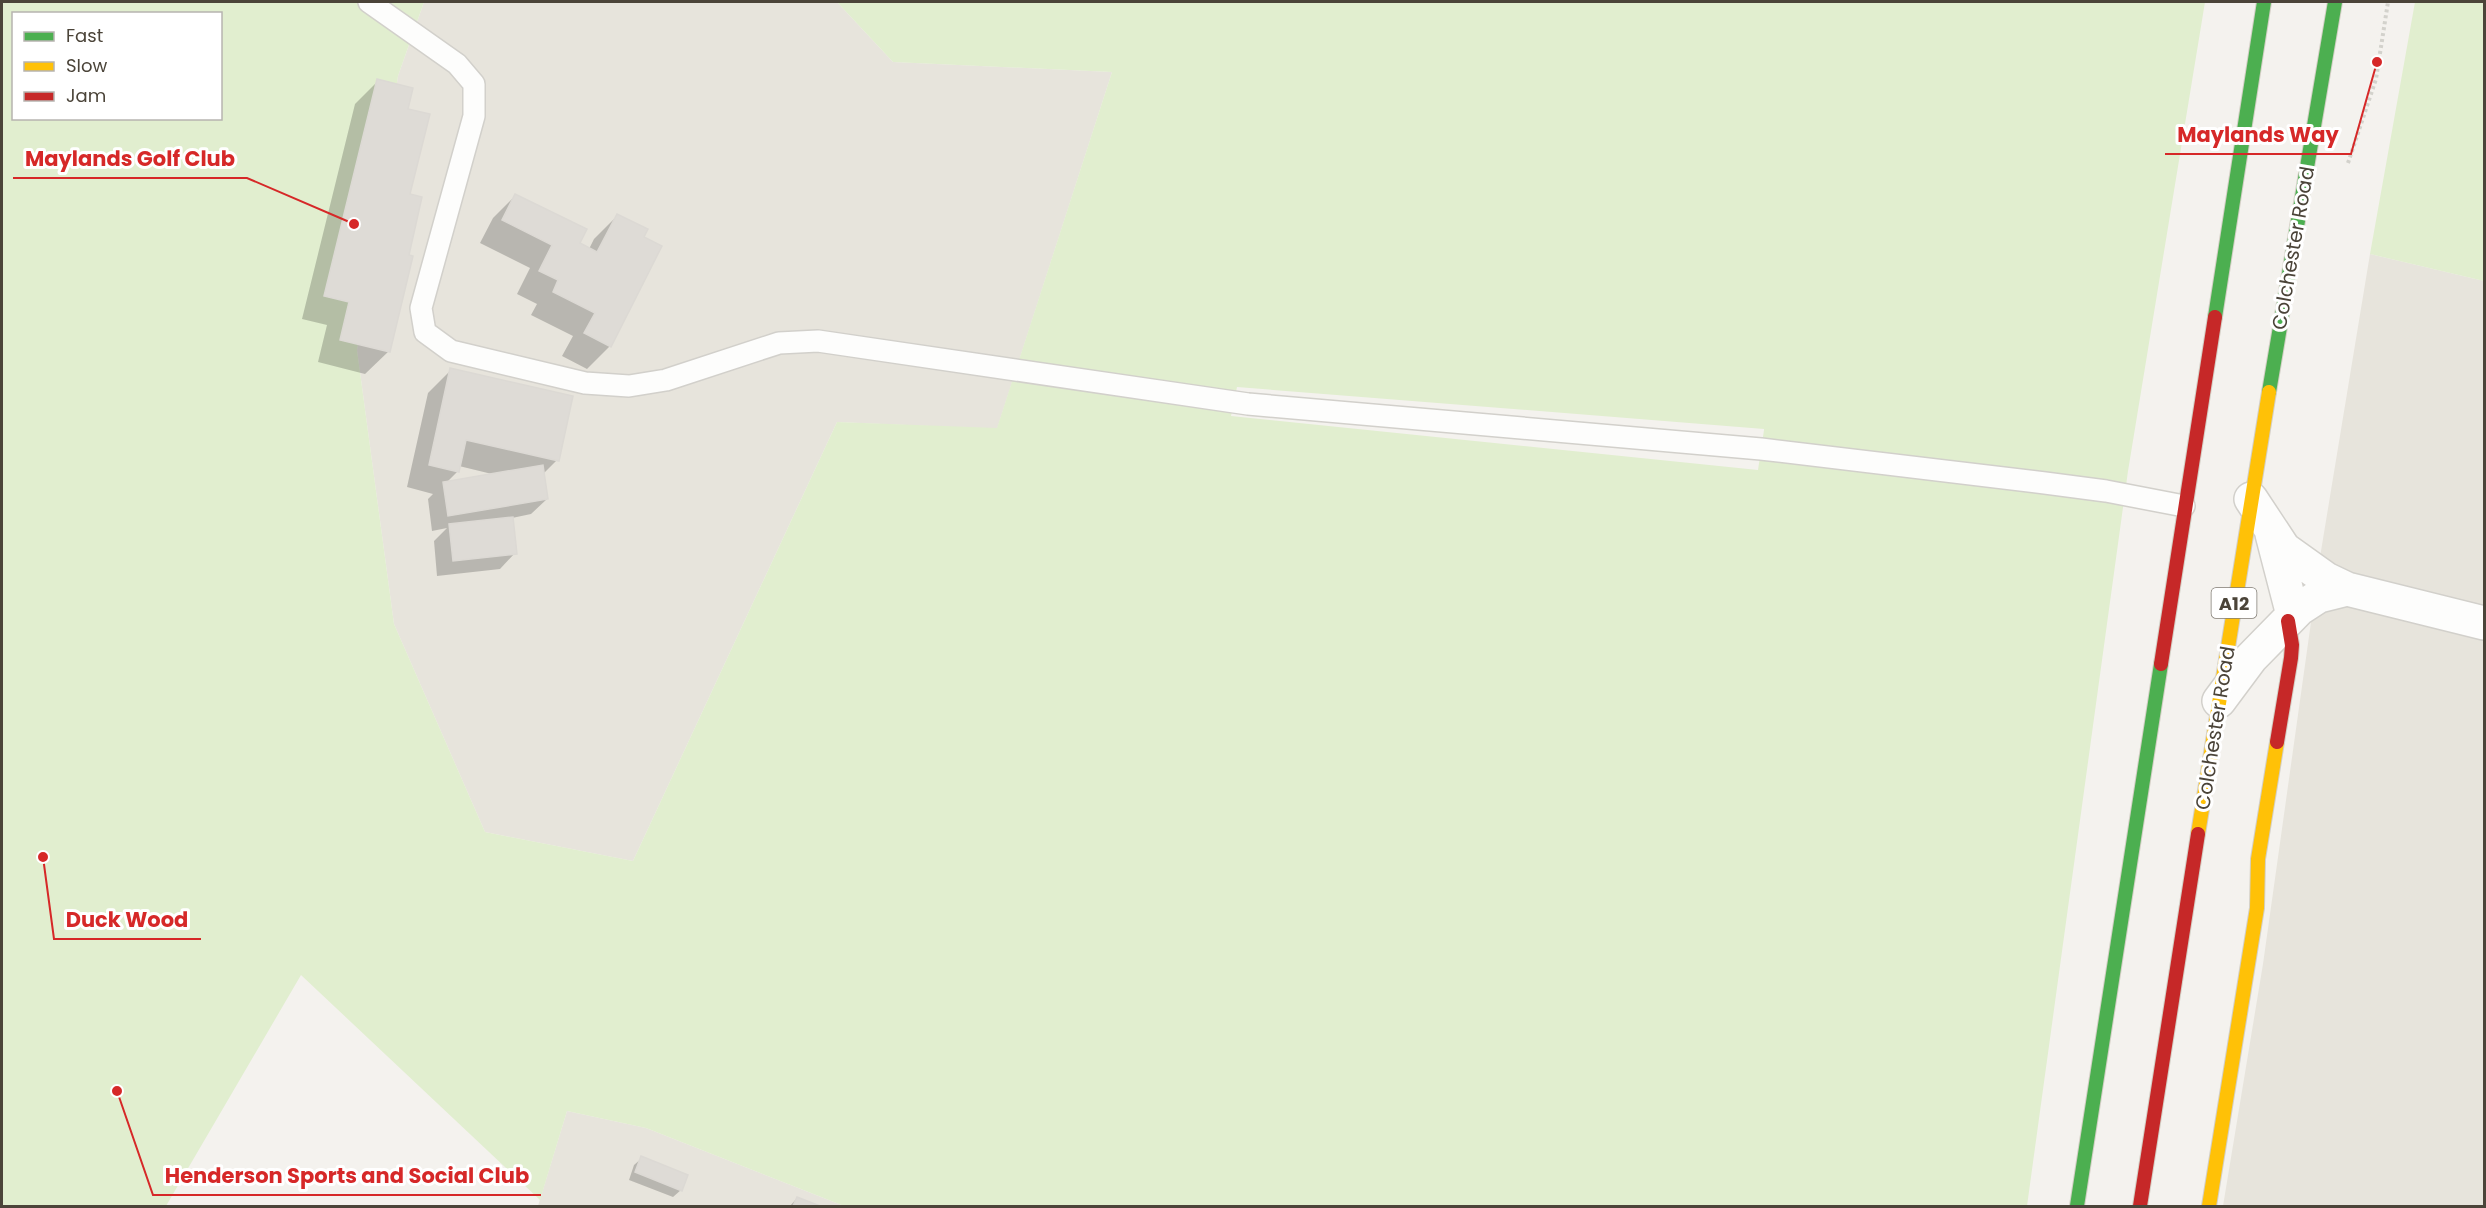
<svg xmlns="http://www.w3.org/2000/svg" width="2486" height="1208" font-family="Poppins,sans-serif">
	<rect width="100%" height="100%" fill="#f4f2ee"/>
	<path fill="#e7e4dc" d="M424,2H837L893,62L1112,72L997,429L837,422L633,861L485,832L394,624L357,350L398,76Z
		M2370,254L2484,281V1206H2223L2263,964L2321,551Z
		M567,1111L646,1128L844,1206H538Z"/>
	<path fill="#e1eecf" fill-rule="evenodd" d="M2,2H424L398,76L357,350L394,624L485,832L633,861L837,422L997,428L1112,72L893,62L837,2H2205L2128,471L2027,1206H844L646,1128L567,1111L540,1200L301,975L166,1206H2ZM14,14H220V118H14ZM1237,387L1764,429V430L1758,470L1231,416Z
		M2415,2H2484V281L2370,254Z"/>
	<path fill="#0003" fill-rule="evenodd" d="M378,81L406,110L409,195L389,351L365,374L318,362L327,325L302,319L355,104Z
		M516,195L578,244L589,249L594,239L617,216L610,346L587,369L562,356L573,336L531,315L537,304L517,294L530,268L480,243L493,218Z
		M451,370L557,460L543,474L547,499L531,514L512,518L515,553L500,569L437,576L434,541L447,528L432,531L428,499L433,494L407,487L428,393ZM459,466L496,475L446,483L458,471Z
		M642,1158L681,1190L673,1197L629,1180L634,1165Z
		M797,1198L816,1206H790Z"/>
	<path fill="#dedbd6" stroke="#dcd9d4" stroke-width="1.5" d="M377,79L413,88L408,109L430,114L410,194L422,197L409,255L413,256L390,352L340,340L349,302L324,296Z
		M515,194L587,229L580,243L597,252L617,214L648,229L644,237L662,246L611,347L584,333L595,313L553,292L558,280L539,271L552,245L502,220Z
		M450,368L573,396L559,461L466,440L459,472L429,465Z
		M543,465L548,499L448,516L443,482Z
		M513,517L517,554L453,561L449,524Z
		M641,1156L688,1175L682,1191L635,1172Z
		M797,1197L820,1206H793Z"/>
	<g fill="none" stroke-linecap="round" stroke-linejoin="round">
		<defs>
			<path id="lane" d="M369,2L457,64L474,84V116L421,308L425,332L451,351L585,383L629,386L666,380L779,343L818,341L1248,404L1761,449L2045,483L2106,491L2184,506"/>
			<path id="street" d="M2251,499L2284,549L2326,579L2347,589L2484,623
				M2272,534L2293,615
				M2219,701L2251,658L2299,609L2319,596L2347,589"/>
			<path id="fast" d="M2215,317L2264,2
				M2269,392L2335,2
				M2077,1206L2161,664"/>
			<path id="slow" d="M2198,834L2269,392
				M2209,1206L2257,908L2258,859L2277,742"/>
			<path id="jam" d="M2161,664L2215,317
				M2277,742L2291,658L2292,645L2288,621
				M2140,1206L2198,834"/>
		</defs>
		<use href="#lane" stroke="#d2d0cb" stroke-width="24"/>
		<use href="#street" stroke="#d2d0cb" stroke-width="36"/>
		<use href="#fast" stroke="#d3cfc5" stroke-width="16"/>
		<use href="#slow" stroke="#d3cfc5" stroke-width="16"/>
		<use href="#jam" stroke="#d3cfc5" stroke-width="16"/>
		<path stroke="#d3d2cc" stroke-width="4" stroke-dasharray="3 3" stroke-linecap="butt" d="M2348,163L2376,79L2388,2"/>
		<use href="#lane" stroke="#fdfdfc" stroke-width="21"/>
		<use href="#street" stroke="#fdfdfc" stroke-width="33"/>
		<use href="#fast" stroke="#4caf50" stroke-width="14"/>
		<use href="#slow" stroke="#ffc107" stroke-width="14"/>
		<use href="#jam" stroke="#c62828" stroke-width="14"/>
	</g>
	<g text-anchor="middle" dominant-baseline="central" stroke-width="6" stroke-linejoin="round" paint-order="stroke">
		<rect fill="#fff" stroke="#817c74" stroke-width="1.5" x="2211.5" y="588" width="45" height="30" rx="4.5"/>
		<g font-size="18" font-weight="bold" fill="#4b4439">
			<text x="2234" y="603">A12</text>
		</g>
		<g font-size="20" fill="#4b4439" stroke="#fff">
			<text transform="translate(2293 248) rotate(-80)">Colchester Road</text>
			<text transform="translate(2215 728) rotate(-81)">Colchester Road</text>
		</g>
	</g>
	<path fill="none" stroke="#d62828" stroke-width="2" d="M2377 62L2351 154H2165M354 224L247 178H13M43 857L54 939H201M117 1091L153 1195H541"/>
	<g fill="#d62828" stroke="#fff" stroke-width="2">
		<circle cx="2377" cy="62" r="6"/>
		<circle cx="354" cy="224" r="6"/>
		<circle cx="43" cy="857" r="6"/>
		<circle cx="117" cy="1091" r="6"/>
	</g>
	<g font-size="21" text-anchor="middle" font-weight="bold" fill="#d62828" stroke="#fff" stroke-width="6" stroke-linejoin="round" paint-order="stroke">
		<text x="2258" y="142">Maylands Way</text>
		<text x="130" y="166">Maylands Golf Club</text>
		<text x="127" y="927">Duck Wood</text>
		<text x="347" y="1183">Henderson Sports and Social Club</text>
	</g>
	<rect width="2486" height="1208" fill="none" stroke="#4b4439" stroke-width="6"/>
	<rect x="12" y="12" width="210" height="108" fill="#ffffff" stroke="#b7b4b0" stroke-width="1.5"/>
	<rect x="24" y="32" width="30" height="9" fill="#4caf50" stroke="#b7b4b0" stroke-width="1.5"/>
	<text x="66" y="42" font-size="18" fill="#4b4439">Fast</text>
	<rect x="24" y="62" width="30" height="9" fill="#ffc107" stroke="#b7b4b0" stroke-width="1.5"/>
	<text x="66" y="72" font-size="18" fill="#4b4439">Slow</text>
	<rect x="24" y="92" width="30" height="9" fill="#c62828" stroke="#b7b4b0" stroke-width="1.5"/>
	<text x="66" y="102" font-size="18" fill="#4b4439">Jam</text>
</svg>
